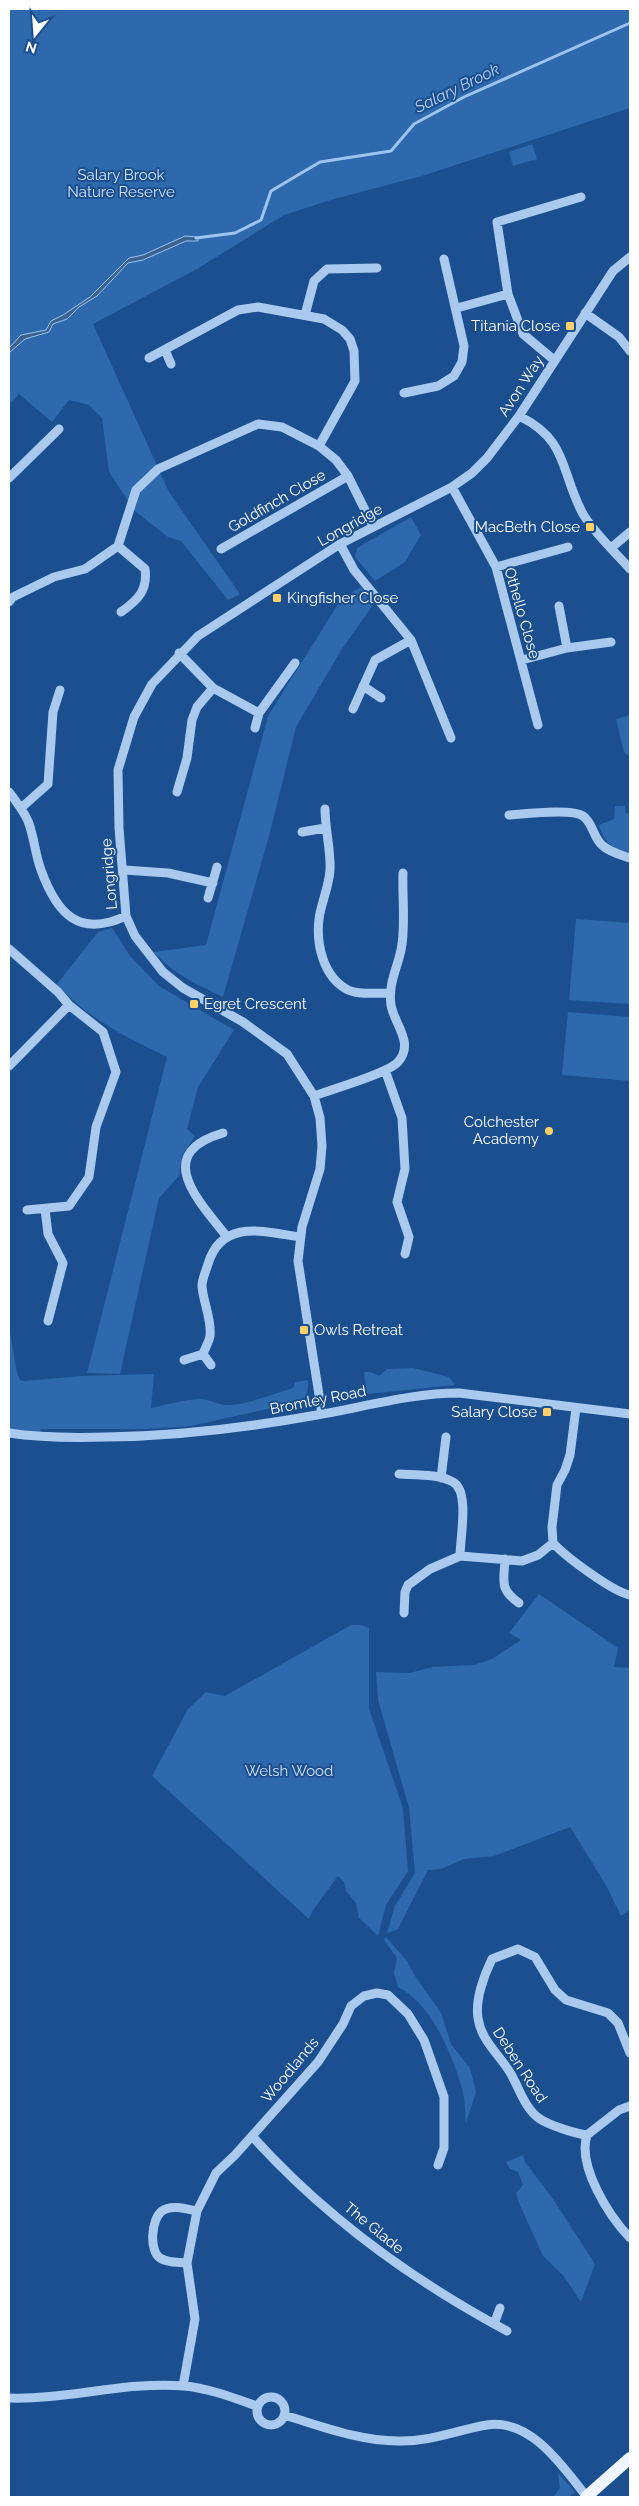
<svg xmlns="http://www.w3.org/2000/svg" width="639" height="2506" font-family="Raleway,sans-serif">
	<rect width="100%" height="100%" fill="#1b4f8f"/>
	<path fill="#2e69ad" d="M9,9H630V108L422,176L334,199L284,215L197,269L93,324L169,492L240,594L228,600L181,541L168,537L135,511L109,472L102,418L89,405L69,400L52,422L19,394L9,405Z
		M532,144L537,159L513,166L509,152Z
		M411,517L421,535L405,562L375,581L355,557L357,548Z
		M361,587L375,602L340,652L296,727L269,836L223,997C198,985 173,974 154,952L206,945L268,716L342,598Z
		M630,715V757L624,752L616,719Z
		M615,806H625V813L630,814V853C612,849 604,842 599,825L614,819Z
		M576,919L630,923V1004L569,1000Z
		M112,928L130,956L159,986L234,1030L198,1087L187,1129L195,1136L182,1155L179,1176L159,1198L120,1374L87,1373L167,1057C126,1037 87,1018 57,984L98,932Z
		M568,1012L630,1017V1081L562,1075Z
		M9,1326L17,1373L20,1380L24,1381L81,1376L154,1374L151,1408C167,1405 185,1399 201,1399C212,1400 220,1406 231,1405C253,1403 273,1394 293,1388L295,1382L308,1380C308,1391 308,1396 299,1402L191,1426L148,1429H40L43,1437L9,1431Z
		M413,1368L449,1377L455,1385L367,1394L364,1372H370L379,1376L387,1369Z
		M539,1594L618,1648L614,1667L630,1668V1910L621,1916L606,1885L570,1827L494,1856L464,1859L441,1869L428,1870L398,1929L387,1933L395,1906L415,1873L409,1808L378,1700L376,1672L410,1673L432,1667L474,1665L492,1659L521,1640L509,1633Z
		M351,1625H361L369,1628V1709L403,1808L408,1871L386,1905L378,1936L359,1918L356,1903L346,1891L344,1882L338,1876L313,1910L309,1919L152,1776L188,1709L206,1692L225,1696Z
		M386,1937L407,1961L415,1976L441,2013L451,2044L470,2068L476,2092L466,2123C465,2110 465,2097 461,2085C451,2052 430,2002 398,1987L394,1973L397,1958L384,1940Z
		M523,2155L525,2162L553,2199L595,2264L581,2302L563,2275L543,2256L519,2203L516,2193L523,2185L518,2172L510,2169L506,2162Z
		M558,2473L575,2492L569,2497H553L560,2488Z"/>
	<path fill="#3c6290" stroke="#9cc4f0" d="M185,236L198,237V241H186L143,260L128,263L97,296L79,307L67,319L53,324L49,332L25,339L9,353V348L21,335L46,330L51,321L63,315L90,297L129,258L143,255Z"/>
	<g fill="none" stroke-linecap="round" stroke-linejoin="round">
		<path stroke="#9cc4f0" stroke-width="3" d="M196,238L235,233L261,220L271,191L320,162L391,151L414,124L464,97L630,23"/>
		<path stroke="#a9c9ee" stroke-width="9" d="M457,308L508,294
			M585,313L619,337L630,351
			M305,315L314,281L327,269L377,268
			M165,350L171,364
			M149,358L238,310L258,307L324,319L342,330L350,339L354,351L355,381L319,446
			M554,360L523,334L508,294L497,222L581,197
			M404,393L438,386L454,376L462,362L464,346L444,259
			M519,416C569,440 560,472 583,514C595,534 615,552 630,569
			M9,478L59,429
			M452,487L496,567L538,725
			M340,544L354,570L411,640L451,738
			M118,546L145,569C148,590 138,600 121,612
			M611,548L630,532
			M221,549L348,476
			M496,567L568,547
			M9,602L13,597L54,577L85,569L118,546L136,490L158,469L258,424L282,427L319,446L336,460L348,476L373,526
			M559,606L567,648
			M179,653L213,688L259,713L295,663
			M522,660L567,648L611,642
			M363,686L381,698
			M353,709L375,660L411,640
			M255,728L259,713
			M9,792C16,801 23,810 28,821C34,836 35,854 41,870C57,914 79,938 126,916
			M177,792L187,758L192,720L197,707L213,688
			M21,808L48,784L53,712L60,690
			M325,809C325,829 331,850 330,870C329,887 321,903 319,919C316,944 323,977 348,990C359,995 378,993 390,993
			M509,815C524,814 572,808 583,816C593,823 593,837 602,845C609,852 621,855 630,858
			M302,832L325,828
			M124,870L168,873L213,883
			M208,898L217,867
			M9,949L58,992L69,1005L103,1032L116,1072L96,1127L89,1177L69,1206L27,1210
			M9,1066L69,1005
			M385,1070L402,1118L405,1169L397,1202L409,1237L405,1254
			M314,1096C332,1089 387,1074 398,1062C415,1043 394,1024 391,1005C388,984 397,969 401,950C406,928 402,897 403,873
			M223,1133C151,1154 200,1202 227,1237
			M45,1209L48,1234L63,1263L48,1321
			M203,1354L211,1365
			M184,1360L203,1354C205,1348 209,1342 210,1336C212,1320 203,1302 202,1286C202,1279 206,1271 208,1264C222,1218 265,1232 300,1237
			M576,1408L570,1455L565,1470L557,1485L552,1527L553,1543C566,1557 613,1592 630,1595
			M322,1414L298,1261L302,1227L320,1169L322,1146L320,1118L314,1096L287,1054L243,1022L183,988L163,972L135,936L126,916L119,828L118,770L134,717L152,684L198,636L340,544L452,487L472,473L487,458L519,416L613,271L630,257
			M9,1433C41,1438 74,1438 107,1437C180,1436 245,1428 317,1415C364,1407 411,1393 459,1393L630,1414
			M399,1474C415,1475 440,1474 453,1482C470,1491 460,1538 460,1556
			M441,1478L446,1437
			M505,1559C504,1581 499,1589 519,1603
			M404,1613L405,1592L408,1585L430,1569L460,1556L522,1561L538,1555L553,1543
			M630,2106L619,2110L587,2135C577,2166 609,2216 630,2238
			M587,2135C576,2134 549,2125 540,2119C525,2109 519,2088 511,2074C500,2055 481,2041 478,2018C475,2000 484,1975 492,1959L518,1949L535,1957L555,1990L566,2000L608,2013L618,2023L630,2053
			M252,2136C324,2216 412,2280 507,2331
			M187,2263C179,2262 167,2263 160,2258C149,2251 151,2219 162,2211C171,2204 187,2209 197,2211
			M494,2324L500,2308
			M183,2386L195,2319L187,2263L197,2211L216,2173L235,2155L318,2062L343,2024L351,2006L364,1996L377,1993L388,1995L408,2014L424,2040L444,2097V2148L438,2165
			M257 2411a14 14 0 1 1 28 0a14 14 0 1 1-28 0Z
			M9,2398C67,2400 125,2381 184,2386C208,2388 234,2398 257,2406
			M284,2415C321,2426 359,2441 398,2441C429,2442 457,2430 487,2425C531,2418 563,2467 587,2497"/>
		<path stroke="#f0f6ff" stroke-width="12" d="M586,2497L630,2458"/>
	</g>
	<g fill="#ffd166" stroke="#1b4f8f" stroke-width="2">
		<rect x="565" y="321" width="10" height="10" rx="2.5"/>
		<rect x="585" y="522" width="10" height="10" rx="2.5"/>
		<rect x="272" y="593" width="10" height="10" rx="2.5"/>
		<rect x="189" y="999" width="10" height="10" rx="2.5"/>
		<circle cx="549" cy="1131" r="5"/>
		<rect x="299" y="1325" width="10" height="10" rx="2.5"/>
		<rect x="542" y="1407" width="10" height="10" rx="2.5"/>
	</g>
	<g text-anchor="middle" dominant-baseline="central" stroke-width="4" stroke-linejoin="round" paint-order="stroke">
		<g font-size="15" fill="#cfe3fa" stroke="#1b4f8f">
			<text x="121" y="175">Salary Brook<tspan x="121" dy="17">Nature Reserve</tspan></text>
			<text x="289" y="1771">Welsh Wood</text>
		</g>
		<g font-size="15" fill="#fff" stroke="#1b4f8f" text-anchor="end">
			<text x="560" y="326">Titania Close</text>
			<text x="580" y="527">MacBeth Close</text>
			<text x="287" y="598" text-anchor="start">Kingfisher Close</text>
			<text x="204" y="1004" text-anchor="start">Egret Crescent</text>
			<text x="539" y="1122">Colchester<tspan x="539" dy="17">Academy</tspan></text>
			<text x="314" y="1330" text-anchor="start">Owls Retreat</text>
			<text x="537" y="1412">Salary Close</text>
		</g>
		<g font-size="15" fill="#fff" stroke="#1b4f8f">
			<text transform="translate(521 386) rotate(-57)">Avon Way</text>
			<text transform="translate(277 501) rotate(-30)">Goldfinch Close</text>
			<text transform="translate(350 525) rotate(-29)">Longridge</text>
			<text transform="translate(522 613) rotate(74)">Othello Close</text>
			<text transform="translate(109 874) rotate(-95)">Longridge</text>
			<text transform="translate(318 1400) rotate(-11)">Bromley Road</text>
			<text transform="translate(520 2065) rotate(57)">Deben Road</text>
			<text transform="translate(290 2070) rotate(-50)">Woodlands</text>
			<text transform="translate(374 2228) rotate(39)">The Glade</text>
		</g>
		<g font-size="16" font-style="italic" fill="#b5d3f5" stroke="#1b4f8f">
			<text transform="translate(457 88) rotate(-26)">Salary Brook</text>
		</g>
	</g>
	<rect width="639" height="2506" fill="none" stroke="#ffffff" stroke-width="20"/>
	<g transform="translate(35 35) rotate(197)" stroke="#1b4f8f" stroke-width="4" paint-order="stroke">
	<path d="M0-4L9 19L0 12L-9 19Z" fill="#ffffff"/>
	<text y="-8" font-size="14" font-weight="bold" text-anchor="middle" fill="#ffffff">N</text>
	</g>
</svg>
